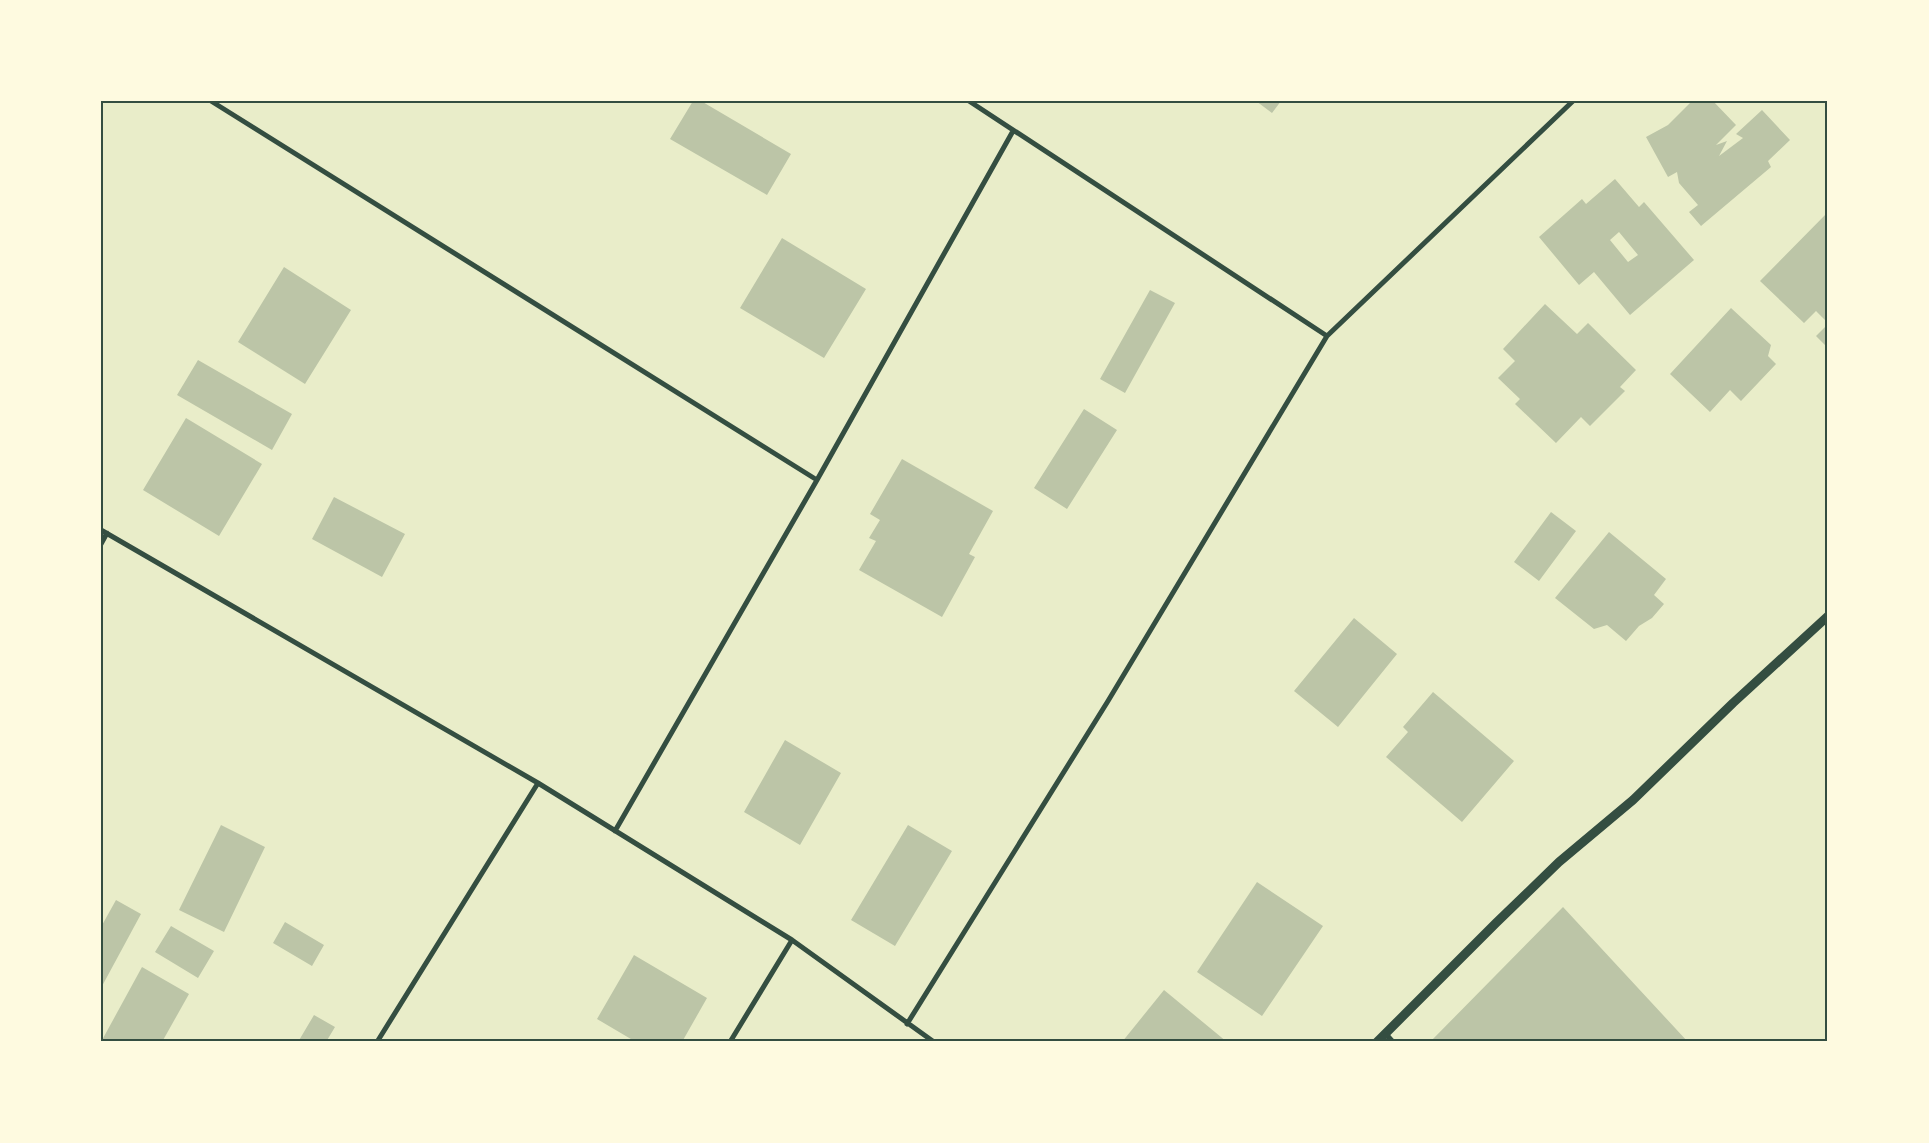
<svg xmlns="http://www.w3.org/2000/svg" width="1929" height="1143" font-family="'Noto Sans',sans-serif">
	<rect width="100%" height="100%" fill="#e9edc9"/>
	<path fill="#bcc5a7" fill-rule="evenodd" d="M693,101H701L791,154L767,195L670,139Z
		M1256,101H1281L1272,113Z
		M1692,101H1713L1736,125L1716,145L1727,141L1719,156L1743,138L1736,134L1762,110L1790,140L1768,161L1771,167L1701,226L1689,212L1698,205L1679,183L1677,172L1668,177L1646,137L1668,125Z
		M1615,179L1639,207L1644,202L1694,260L1630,315L1594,272L1579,285L1539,237L1582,199L1586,204ZM1619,232L1638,255L1628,262L1610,240Z
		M1828,212V323L1816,311L1804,323L1760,281Z
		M782,238L866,289L824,358L740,308Z
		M284,267L351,310L305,384L238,342Z
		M1150,290L1175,303L1125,393L1100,379Z
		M1545,304L1577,334L1588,323L1636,370L1620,387L1625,391L1590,426L1581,417L1556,443L1515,404L1520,399L1498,378L1515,361L1503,349Z
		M1731,308L1771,345L1768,356L1776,364L1741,401L1730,390L1710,412L1670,374Z
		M1828,324V348L1816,336Z
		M198,360L292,414L272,450L177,395Z
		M1084,409L1117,430L1067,509L1034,488Z
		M186,418L262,464L219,536L143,490Z
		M902,459L993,511L969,554L975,557L942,617L859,570L876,541L869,538L880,520L870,514Z
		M334,497L405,534L382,577L312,539Z
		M1551,512L1576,531L1539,581L1514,562Z
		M1609,532L1666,579L1654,595L1664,604L1652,618L1639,626L1626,641L1607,625L1594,629L1555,598Z
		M1354,618L1397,654L1338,727L1294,691Z
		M1433,692L1514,761L1462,822L1386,757L1408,732L1403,727Z
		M785,740L841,773L800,845L744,812Z
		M221,825L265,847L224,932L179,910Z
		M908,825L952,851L895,946L851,920Z
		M1257,882L1323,926L1262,1016L1197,972Z
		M116,900L141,914L101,988V927Z
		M1563,907L1688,1042H1430Z
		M285,922L324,945L312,966L273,943Z
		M171,926L214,951L198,978L155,952Z
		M634,955L707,998L682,1042H636L597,1019Z
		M142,967L189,994L162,1042H101Z
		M1164,990L1227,1042H1122Z
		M314,1015L335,1027L326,1042H298Z"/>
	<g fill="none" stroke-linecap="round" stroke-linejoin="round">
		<path stroke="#344e41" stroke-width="5" d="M211,101L817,480
			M969,101L1327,336
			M101,530L538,783L792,940L934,1042
			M101,544L107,533
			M615,831L817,480L1013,131
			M907,1024L1108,701L1327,336L1573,101
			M1385,1033L1393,1042
			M377,1042L538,783
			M730,1042L792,940"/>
		<path stroke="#344e41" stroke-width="9" d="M1377,1042L1496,923L1559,862L1633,800L1733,703L1828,616"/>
	</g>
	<rect width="1929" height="1143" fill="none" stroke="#fefae0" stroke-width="205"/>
	<rect x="102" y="102" width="1724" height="938" fill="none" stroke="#344e41" stroke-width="2"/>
</svg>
